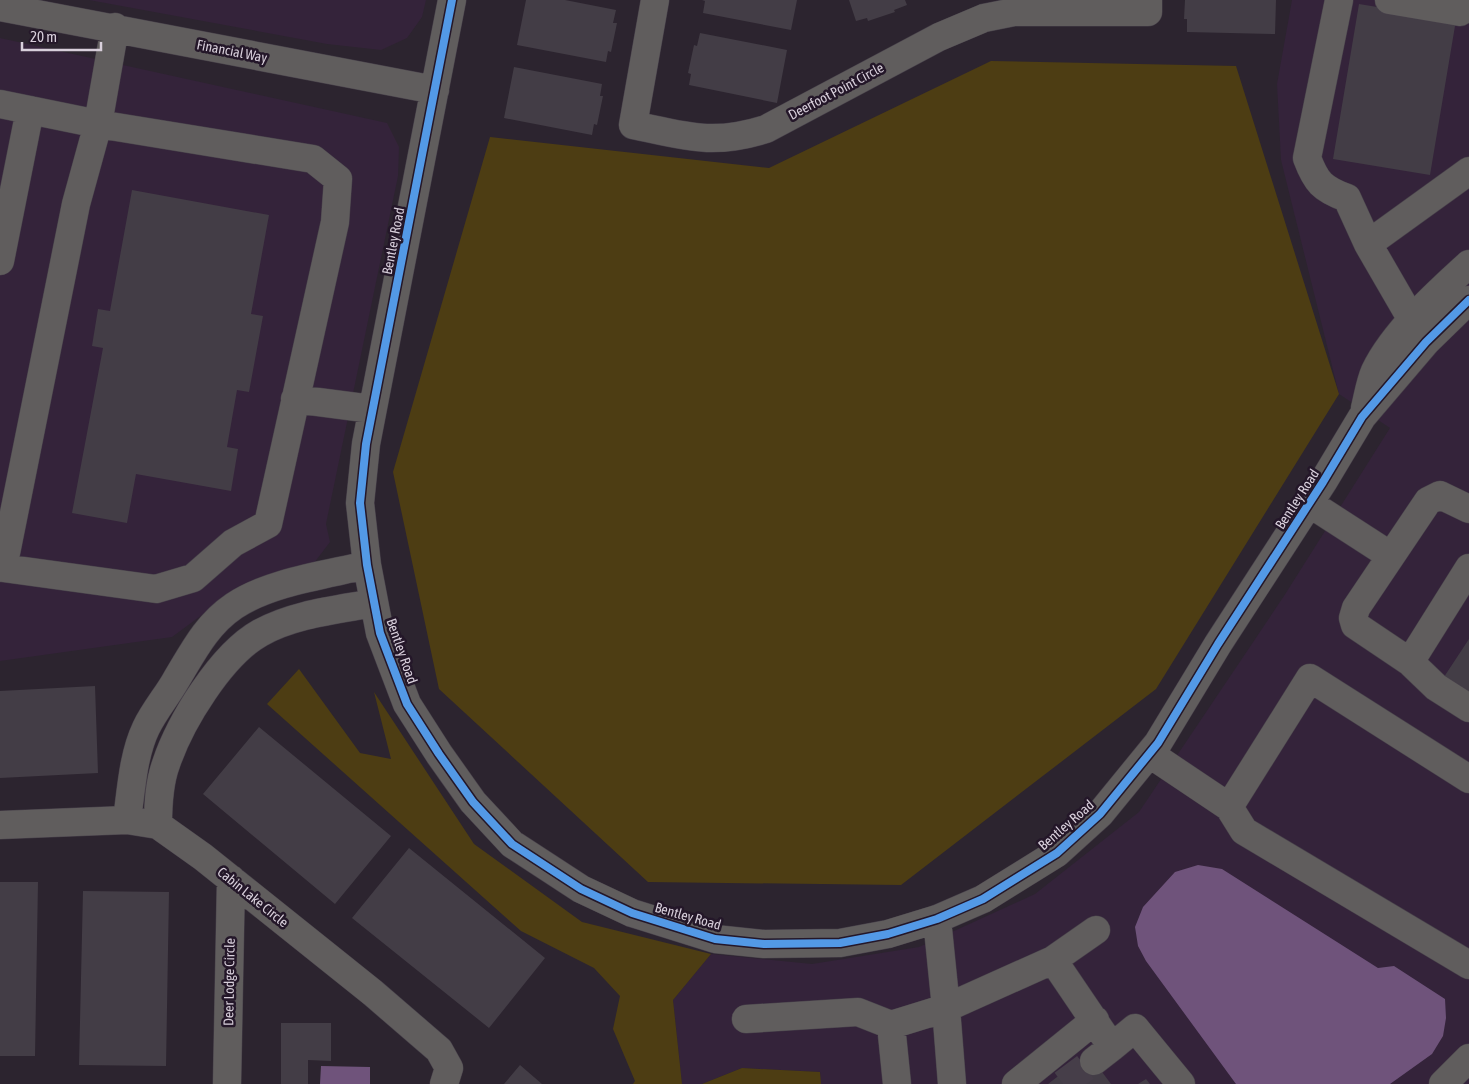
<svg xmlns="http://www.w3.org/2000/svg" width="1469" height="1084" font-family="'Asap Condensed',sans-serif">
	<rect width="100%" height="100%" fill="#2c242f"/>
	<path fill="#34233a" d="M89,0H426L422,17L407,38L381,50L327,44Z
		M1292,0H1469V1084H821L820,1072L742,1068L702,1084H682L673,1000L711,954L812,964L919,947L1035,894L1139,812L1284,596L1390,428L1339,394L1281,160L1277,84Z
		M0,38L387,123L399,147L398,176L326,524L330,542L314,563L233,592L172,637L0,661Z"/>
	<path fill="#4d3d13" d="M991,61L1236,66L1339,394L1156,689L901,885L648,882L439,689L393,472L490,137L769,168Z
		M299,669L360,753L391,759L374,692L474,844L582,922L711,954L673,1000L682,1084H633L635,1081L613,1029L620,996L594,968L521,931L267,704Z
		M742,1068L820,1072L821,1084H702Z"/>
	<path fill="#6f537b" d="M1198,865L1222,869L1378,968L1394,966L1445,999L1446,1018L1443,1036L1432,1054L1390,1084H1236L1146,961L1138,946L1135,927L1143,907L1175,872Z
		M321,1066L370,1067V1084H320Z"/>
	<path fill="#433d46" d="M526,0H565L616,10L613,23H617L611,52L608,51L606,62L517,45Z
		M702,0H797L791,30L703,13L705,1Z
		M849,0H905L907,5L894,10L895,12L868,21L867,18L856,21Z
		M1185,0H1276L1275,34L1187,32V19H1184Z
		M1359,4L1456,20L1430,175L1333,159Z
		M700,33L787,50L777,103L689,85L691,74L688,73L694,45L697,46Z
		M514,67L602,84L600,96H603L597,125L594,124L592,135L504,118Z
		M132,190L269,215L251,314L263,316L249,392L237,390L227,447L238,449L231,491L136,474L127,523L72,513L103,348L92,346L98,309L110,311Z
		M1469,639V697L1442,680Z
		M95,686L98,773L0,778V691Z
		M259,727L391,836L335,904L203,794Z
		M409,848L545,958L489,1028L352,918Z
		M0,882H38L35,1056H0Z
		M83,891L169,892L166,1066L79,1065Z
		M281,1023H331V1061L308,1060V1084H281Z
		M1088,1053L1111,1084H1048Z
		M520,1065L542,1084H504Z
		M1146,1079L1150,1084H1138Z"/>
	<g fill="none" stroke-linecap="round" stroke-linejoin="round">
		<path stroke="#463e49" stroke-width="28" stroke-dasharray="28 14" stroke-linecap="butt" d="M1063,1084L1094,1061"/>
		<defs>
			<path id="minor" d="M452,0L366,444L360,503L367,565L380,633L407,704L439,754L473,802L512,844L581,889L632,913L715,939L764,944L840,943L888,934L937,919L983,899L1057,853L1100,814L1158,743L1218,644L1323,482L1362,417L1426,342L1469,300
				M655,0L633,125C686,136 712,146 766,129L939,37L984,18L1014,12H1148V0
				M1339,0L1307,158C1316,182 1322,189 1347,198L1368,244
				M1389,0L1460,12L1469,5
				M0,7L435,90
				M0,104L98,124L76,204L3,568L156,589L193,578L233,543L268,524L335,222L338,179L313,159L98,124L115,27
				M0,261L30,110
				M1412,320L1368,244L1469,171
				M295,399L372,409
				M1365,408C1368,396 1370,382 1375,371C1393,333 1438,292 1469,264
				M1309,503L1391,556
				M1469,509L1440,495L1428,501L1356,608L1353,618L1355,625L1410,662L1469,568
				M1410,662L1436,687L1469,708
				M1150,754L1229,807L1244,831L1469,965
				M1229,807L1310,678L1469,779
				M127,820C131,791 133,755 146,728C154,711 167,696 176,680C193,652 206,625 234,606C270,582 325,575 367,565
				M0,825L127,820L158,825L203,857L373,993L439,1050L449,1068L444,1084
				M158,825C158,805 159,783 166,764C180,722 221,655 260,633C294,614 336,610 374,603
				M937,919L946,1008L1053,960L1112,1047L1135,1028L1181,1084
				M1053,960L1096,930
				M746,1019L858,1012L891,1025
				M1094,1061L1112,1047
				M227,1084L231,879
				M897,1084L891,1025L946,1008L952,1084
				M1016,1084L1095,1020
				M1443,1084L1469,1058"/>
		</defs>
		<use href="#minor" stroke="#47404a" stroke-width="29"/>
		<use href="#minor" stroke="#605d5d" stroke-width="28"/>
		<defs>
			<path id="cycleway" d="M452,0L366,444L360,503L367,565L380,633L407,704L439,754L473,802L512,844L581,889L632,913L715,939L764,944L840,943L888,934L937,919L983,899L1057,853L1100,814L1158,743L1218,644L1323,482L1362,417L1426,342L1469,300"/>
		</defs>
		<use href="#cycleway" stroke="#241729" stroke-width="11"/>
		<use href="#cycleway" stroke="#5399e6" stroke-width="8"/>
	</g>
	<g text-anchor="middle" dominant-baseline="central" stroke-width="5" stroke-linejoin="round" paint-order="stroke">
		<g font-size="14" fill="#d8cfdb" stroke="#241729">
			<text transform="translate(232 51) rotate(11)">Financial Way</text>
			<text transform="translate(836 91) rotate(-28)">Deerfoot Point Circle</text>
			<text transform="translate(393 241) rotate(-79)">Bentley Road</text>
			<text transform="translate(1297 499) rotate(-57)">Bentley Road</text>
			<text transform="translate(402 651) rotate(71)">Bentley Road</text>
			<text transform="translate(1066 825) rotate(-41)">Bentley Road</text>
			<text transform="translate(253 897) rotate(39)">Cabin Lake Circle</text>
			<text transform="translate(688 916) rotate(16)">Bentley Road</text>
			<text transform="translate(229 982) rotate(-89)">Deer Lodge Circle</text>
		</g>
	</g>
	<path d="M22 42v8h79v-8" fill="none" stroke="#d8cfdb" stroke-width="2.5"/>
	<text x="30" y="42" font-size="15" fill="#d8cfdb" stroke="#241729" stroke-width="4" paint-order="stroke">20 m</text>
</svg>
